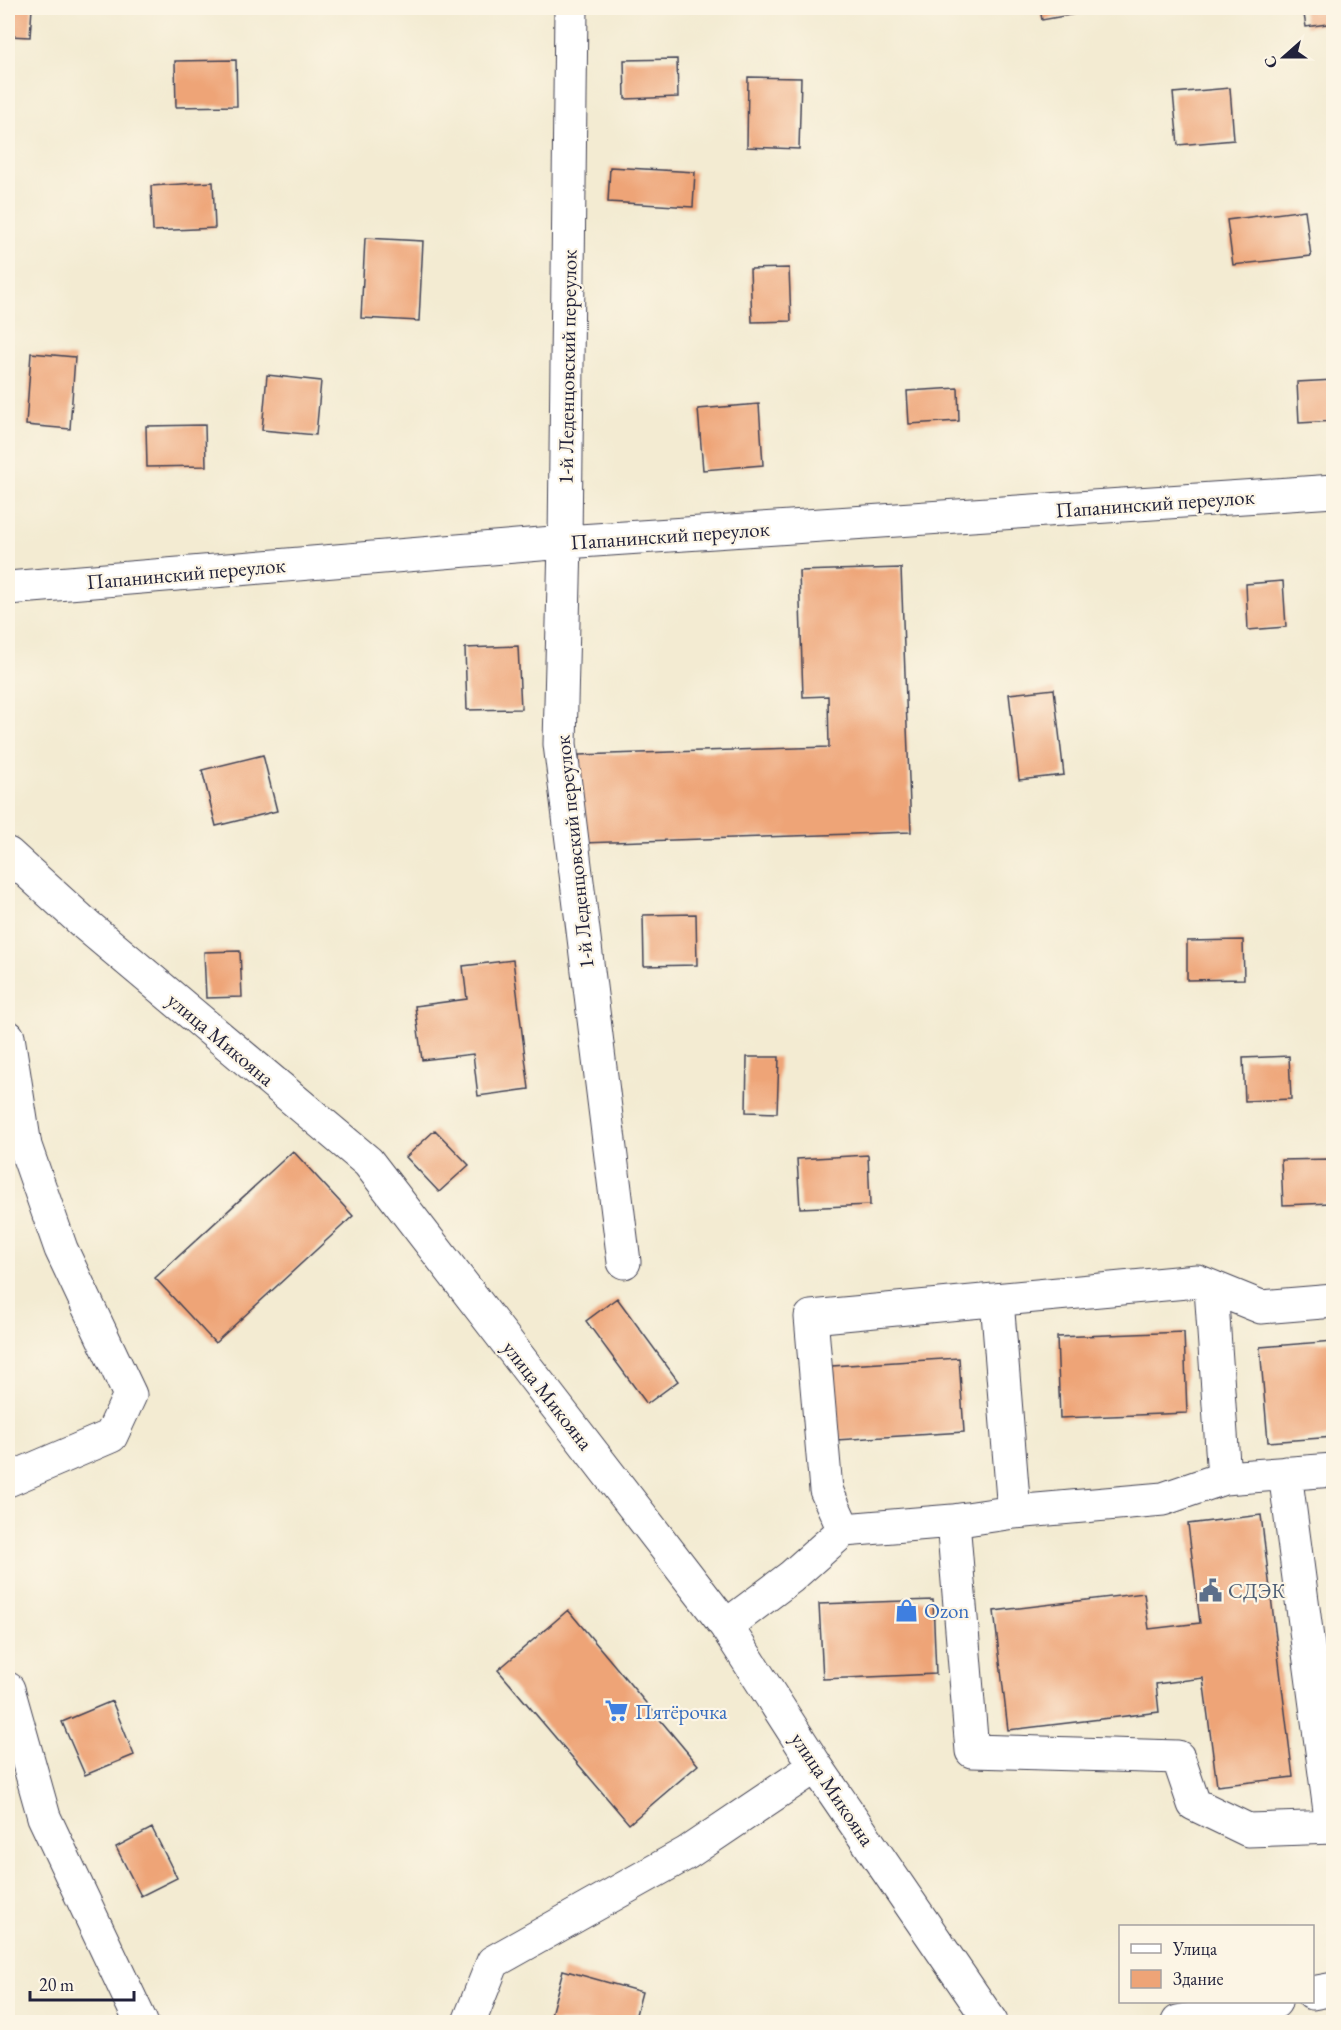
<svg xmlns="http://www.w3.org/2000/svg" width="1341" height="2030" font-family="'EB Garamond',serif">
	<rect width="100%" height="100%" fill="#fcf5e5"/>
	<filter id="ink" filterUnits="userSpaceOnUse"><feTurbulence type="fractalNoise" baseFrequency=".0167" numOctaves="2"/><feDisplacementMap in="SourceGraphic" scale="12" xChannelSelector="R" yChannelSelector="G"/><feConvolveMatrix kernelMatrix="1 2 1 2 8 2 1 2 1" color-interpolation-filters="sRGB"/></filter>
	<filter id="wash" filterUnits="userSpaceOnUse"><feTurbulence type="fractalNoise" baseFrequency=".008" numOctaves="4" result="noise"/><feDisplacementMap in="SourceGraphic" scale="24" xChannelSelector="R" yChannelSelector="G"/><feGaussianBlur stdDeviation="1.35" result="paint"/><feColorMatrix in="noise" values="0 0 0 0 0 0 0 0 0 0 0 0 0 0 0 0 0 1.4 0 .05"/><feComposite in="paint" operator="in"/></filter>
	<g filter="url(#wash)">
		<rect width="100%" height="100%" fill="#f3ebd2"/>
		<g id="blocks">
			<path fill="#eea477" d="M8,8H32L30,37L8,36Z
				M1040,8H1103V9L1042,20Z
				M1303,8H1334V23L1306,27Z
				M677,59L678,97L625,99L624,60Z
				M236,60L237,106L176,107L175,61Z
				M748,77L801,78L799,149L747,147Z
				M1230,88L1234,140L1178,145L1173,93Z
				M610,167L695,172L693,207L608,202Z
				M213,182L215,228L153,231L151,186Z
				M1305,210L1311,256L1233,265L1227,220Z
				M365,238L423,241L419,321L361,318Z
				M789,268L791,321L752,322L750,269Z
				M31,353L75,357L70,429L26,425Z
				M267,375L321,381L316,435L262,430Z
				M1334,380V421L1299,423L1297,382Z
				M958,388L959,421L909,424L907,391Z
				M759,404L763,465L703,470L698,409Z
				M205,425L206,466L147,467L146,426Z
				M901,568L911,832L582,843L579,755L829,747L828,696L803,697L799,571Z
				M1283,581L1286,627L1248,630L1246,584Z
				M518,646L521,709L467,710L465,648Z
				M1054,689L1064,775L1019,780L1009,694Z
				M263,755L277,811L216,826L202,770Z
				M696,914L697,965L644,966L643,915Z
				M1243,940L1244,979L1187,980V941Z
				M240,951L242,997L206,998L204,952Z
				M513,960L529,1089L478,1096L473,1054L422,1060L415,1006L467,999L463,966Z
				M1289,1056L1291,1099L1245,1101L1243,1058Z
				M747,1057H779L777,1113L746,1112Z
				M435,1130L469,1165L439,1192L406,1157Z
				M293,1151L353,1216L215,1343L155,1278Z
				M868,1155L870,1205L800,1208L797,1159Z
				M1330,1159L1331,1203L1283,1205L1281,1160Z
				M617,1298L678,1381L647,1404L586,1321Z
				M1184,1332L1187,1413L1060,1418L1057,1337Z
				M1334,1341V1437L1268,1442L1260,1347Z
				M959,1358L964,1432L836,1440L832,1366Z
				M1261,1515L1293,1777L1217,1786L1203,1678L1156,1684L1159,1712L1008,1730L994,1611L1144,1593L1149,1629L1200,1623L1188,1524Z
				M933,1600L936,1674L823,1679L819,1604Z
				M568,1610L698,1765L629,1824L498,1670Z
				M112,1701L134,1755L85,1775L62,1722Z
				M152,1828L177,1878L141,1896L116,1847Z
				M563,1970L642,1992L634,2022H549Z"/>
		</g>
	</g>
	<g filter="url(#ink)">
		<use href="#blocks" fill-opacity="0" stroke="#414052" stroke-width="1.5"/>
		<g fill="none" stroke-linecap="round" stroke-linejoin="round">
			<defs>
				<path id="minor" d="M571,8L565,542L560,744L624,1262
					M8,588L565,542L1334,491
					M8,854L85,924L368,1162L726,1626L816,1766L991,2022
					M8,1037L25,1146L61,1249L130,1395L111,1436L8,1480
					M1211,1288L1224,1478
					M997,1300L1014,1512
					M1285,1473L1332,1826
					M953,1521L972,1751L1178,1757L1194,1804L1248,1830L1334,1827
					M844,1530L953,1521L1014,1512L1163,1499L1224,1478L1334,1470
					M726,1626L791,1577L844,1530L826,1490L811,1317L1197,1281L1261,1307L1334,1301
					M8,1689L44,1817L141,2022
					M1312,1993L1334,1989
					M469,2022L493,1962L687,1853L816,1766
					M1178,2022L1275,2002"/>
			</defs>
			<use href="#minor" stroke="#414052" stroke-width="35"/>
			<use href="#minor" stroke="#fff" stroke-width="33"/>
		</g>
	</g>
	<defs>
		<symbol id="civic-bare" viewBox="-9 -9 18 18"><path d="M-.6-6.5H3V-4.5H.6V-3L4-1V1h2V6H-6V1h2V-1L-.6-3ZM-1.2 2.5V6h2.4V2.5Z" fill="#5c6f8a" stroke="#fcf5e5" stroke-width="2.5" paint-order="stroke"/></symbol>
		<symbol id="shop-bare" viewBox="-9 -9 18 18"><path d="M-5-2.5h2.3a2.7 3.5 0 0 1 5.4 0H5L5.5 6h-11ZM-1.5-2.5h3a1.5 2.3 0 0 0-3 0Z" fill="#3f7fe0" stroke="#fcf5e5" stroke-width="2.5" paint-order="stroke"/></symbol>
		<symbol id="supermarket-bare" viewBox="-9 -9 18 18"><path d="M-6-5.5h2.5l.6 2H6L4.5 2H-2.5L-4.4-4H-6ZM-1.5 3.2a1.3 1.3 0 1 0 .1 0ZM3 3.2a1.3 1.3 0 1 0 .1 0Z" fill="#3f7fe0" stroke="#fcf5e5" stroke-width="2.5" paint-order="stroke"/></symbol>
	</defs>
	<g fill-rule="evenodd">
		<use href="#civic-bare" x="1194" y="1574" width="33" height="33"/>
		<use href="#shop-bare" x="890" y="1594" width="33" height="33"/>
		<use href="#supermarket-bare" x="600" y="1694" width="33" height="33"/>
	</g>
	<g text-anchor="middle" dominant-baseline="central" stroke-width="4.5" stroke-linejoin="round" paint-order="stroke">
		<g font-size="21" fill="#22223b" stroke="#fcf5e5">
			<text transform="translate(567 367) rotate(-89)">1-й Леденцовский переулок</text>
			<text transform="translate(1155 503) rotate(-4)">Папанинский переулок</text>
			<text transform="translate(670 535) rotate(-4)">Папанинский переулок</text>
			<text transform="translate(186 573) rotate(-5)">Папанинский переулок</text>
			<text transform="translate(574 852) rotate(-96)">1-й Леденцовский переулок</text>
			<text transform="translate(221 1039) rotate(40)">улица Микояна</text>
			<text transform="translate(548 1395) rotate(52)">улица Микояна</text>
			<text transform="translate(833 1789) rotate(56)">улица Микояна</text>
		</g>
		<g font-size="21" fill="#4e5e75" stroke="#fcf5e5" text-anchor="start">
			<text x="1228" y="1590">СДЭК</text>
		</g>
		<g font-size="21" fill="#366cbe" stroke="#fcf5e5" text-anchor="start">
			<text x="924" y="1610">Ozon</text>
			<text x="635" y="1711">Пятёрочка</text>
		</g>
	</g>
	<rect width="1341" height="2030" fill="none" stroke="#fcf5e5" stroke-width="30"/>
	<rect x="1119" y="1925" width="195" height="78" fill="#fcf5e5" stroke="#a5a1a1" stroke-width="1.5"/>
	<rect x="1131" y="1944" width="30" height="9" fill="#ffffff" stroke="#a5a1a1" stroke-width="1.5"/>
	<text x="1173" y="1955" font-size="18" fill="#22223b">Улица</text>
	<rect x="1131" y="1970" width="30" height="18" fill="#eea477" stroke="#a5a1a1" stroke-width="1.5"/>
	<text x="1173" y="1985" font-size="18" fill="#22223b">Здание</text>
	<g transform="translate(1284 57) rotate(249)" stroke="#fcf5e5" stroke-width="4.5" paint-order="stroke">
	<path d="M0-4.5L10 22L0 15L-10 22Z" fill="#22223b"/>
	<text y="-9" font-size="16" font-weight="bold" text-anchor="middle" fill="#22223b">С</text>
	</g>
	<path d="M30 1991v9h104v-9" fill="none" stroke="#22223b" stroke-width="3"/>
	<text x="39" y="1991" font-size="18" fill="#22223b" stroke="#fcf5e5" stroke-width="4.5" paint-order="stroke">20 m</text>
</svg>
